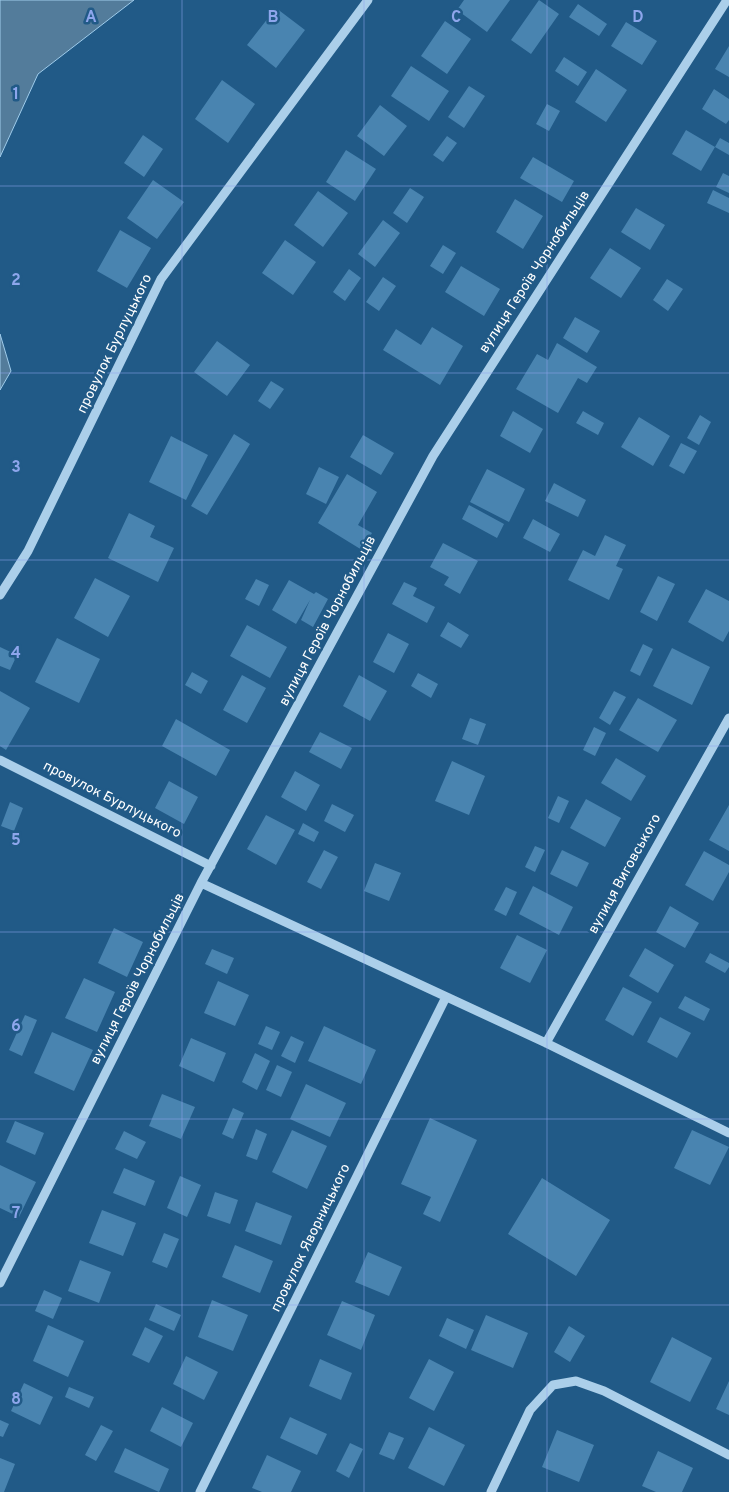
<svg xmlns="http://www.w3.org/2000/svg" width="729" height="1492" font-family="Overpass,sans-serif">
	<rect width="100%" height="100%" fill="#215a87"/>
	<path fill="#537c9b" stroke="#9fcceb" d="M0,0H134L38,74L0,157Z
		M0,334L11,371L0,390Z"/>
	<path fill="#4984b0" d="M464,0H510L487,32L457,10Z
		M539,0L559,14L531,54L511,40Z
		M578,4L607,24L599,36L569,17Z
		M276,8L305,30L276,68L247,45Z
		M445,21L471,39L447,74L421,56Z
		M626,22L657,41L642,65L611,46Z
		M729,46V77L715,69Z
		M564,57L587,72L578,86L555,71Z
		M411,66L449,91L429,121L391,96Z
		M596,69L627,90L606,122L575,102Z
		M222,80L255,104L228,143L195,119Z
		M469,86L485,96L464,128L448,117Z
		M714,89L729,99V120L726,124L702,109Z
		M547,104L560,111L549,131L536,124Z
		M380,105L407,126L384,156L357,136Z
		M686,130L715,147L701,171L672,154Z
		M143,135L163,149L144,177L124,163Z
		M447,136L457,143L443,162L433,155Z
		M720,138L729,143V155L715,147Z
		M346,150L376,169L355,201L326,182Z
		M533,157L574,181L562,202L520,178Z
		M723,173L729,176V193L716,187Z
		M153,180L184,202L157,239L127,218Z
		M410,188L424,197L407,223L393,213Z
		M713,190L729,198V213L707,203Z
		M318,191L348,213L323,247L294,225Z
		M515,199L543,216L523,249L496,232Z
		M636,208L665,225L650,250L621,232Z
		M383,220L400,233L375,267L358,254Z
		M120,230L151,248L127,288L97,271Z
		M285,240L316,262L293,295L262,273Z
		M443,245L456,253L443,274L430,266Z
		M610,248L641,268L621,298L590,278Z
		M461,266L500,289L484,316L445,292Z
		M349,269L361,278L345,301L333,292Z
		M383,277L396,286L379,311L366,302Z
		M667,279L683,289L668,311L653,300Z
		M575,317L600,331L587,353L563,338Z
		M432,327L463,346L440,385L383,350L396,329L421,345Z
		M217,341L250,365L227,396L194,372Z
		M557,343L597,367L587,383L578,378L558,413L516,389L537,354L548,360Z
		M271,381L284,389L270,409L258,401Z
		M513,411L543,429L530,453L500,436Z
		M583,411L604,423L598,435L576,423Z
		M700,415L711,422L699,445L687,438Z
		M639,417L670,436L653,466L621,447Z
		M234,434L250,444L207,515L191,506Z
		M363,435L394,453L381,475L350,457Z
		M171,436L208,455L186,500L149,482Z
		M681,443L697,451L684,474L669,466Z
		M319,467L339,477L326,504L306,494Z
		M487,469L525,489L509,522L470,502Z
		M347,474L377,492L358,525L372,533L362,550L318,523Z
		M554,483L586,500L578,517L545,501Z
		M469,505L504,524L497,538L462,519Z
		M129,513L155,526L150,537L174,548L158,582L108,558Z
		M533,519L560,534L550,552L523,538Z
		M605,535L626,545L616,566L623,569L609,600L568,580L583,550L595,556Z
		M443,543L478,561L460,594L444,585L449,577L430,567Z
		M658,576L675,584L657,621L640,612Z
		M95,578L130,596L108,637L74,618Z
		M256,579L269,585L259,606L245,599Z
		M289,580L314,594L316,592L328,599L313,627L301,620L310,600L296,624L272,610Z
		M404,582L417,588L413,596L435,607L427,623L392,604Z
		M706,589L729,601V631L723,642L688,622Z
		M448,622L469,635L461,648L440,636Z
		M247,625L287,647L270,678L230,656Z
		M388,633L409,644L394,673L373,662Z
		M57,638L100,659L79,703L35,682Z
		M643,644L653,649L640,676L630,671Z
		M0,647L17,655L10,670L0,666Z
		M672,648L710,667L692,705L653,686Z
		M192,672L208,681L201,694L185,685Z
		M418,673L438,684L431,698L411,686Z
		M242,675L266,688L247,723L223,710Z
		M359,675L387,691L370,721L343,706Z
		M0,691L30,708L6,750L0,746Z
		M614,691L626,697L610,725L599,718Z
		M638,698L677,720L658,752L619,730Z
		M470,718L486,724L478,745L462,739Z
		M176,719L230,750L216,776L162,746Z
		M594,727L606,733L595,756L583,750Z
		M320,732L352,748L341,769L309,752Z
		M616,758L646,776L631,801L601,783Z
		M452,761L485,776L469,815L435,801Z
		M295,771L320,785L306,811L281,797Z
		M169,781L198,797L184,824L155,808Z
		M558,796L569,801L559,823L548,818Z
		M586,799L621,818L605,847L570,828Z
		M10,802L23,808L14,831L1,826Z
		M332,804L354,815L345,832L324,821Z
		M729,805V851L709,840Z
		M266,815L295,830L276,865L247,849Z
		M303,823L319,832L314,842L298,834Z
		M535,846L545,850L535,872L525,867Z
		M324,850L338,857L321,889L307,882Z
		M562,850L589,863L577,887L550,874Z
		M704,851L729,865V872L713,901L685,885Z
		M375,863L401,873L389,901L364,891Z
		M533,886L573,907L559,935L519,914Z
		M506,887L517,892L506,916L494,910Z
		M670,906L699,923L685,948L656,932Z
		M114,928L143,942L127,977L98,963Z
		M517,935L547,950L530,983L500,968Z
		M645,948L674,965L658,993L629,976Z
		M212,949L234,958L227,974L205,964Z
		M710,953L729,963V967L725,973L705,962Z
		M84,978L115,992L97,1032L65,1018Z
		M218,981L249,995L235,1026L204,1013Z
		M623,987L652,1002L633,1036L605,1020Z
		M685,996L710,1009L704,1021L678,1008Z
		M25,1015L37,1020L22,1056L9,1050Z
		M660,1017L691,1033L677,1058L647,1042Z
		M266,1026L280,1032L272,1050L258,1044Z
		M324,1026L376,1050L361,1084L308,1061Z
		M52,1032L93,1050L74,1091L34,1073Z
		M291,1036L304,1042L295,1063L281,1056Z
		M191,1038L226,1053L214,1082L179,1066Z
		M255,1053L270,1061L257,1090L242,1082Z
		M277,1065L292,1072L281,1097L266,1090Z
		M306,1084L346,1103L330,1137L290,1119Z
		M162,1094L195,1107L181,1139L149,1126Z
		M233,1108L244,1113L233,1139L222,1134Z
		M430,1118L477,1140L440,1222L423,1214L431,1197L401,1184Z
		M15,1121L44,1133L35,1155L6,1142Z
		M256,1129L267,1134L257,1160L246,1156Z
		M292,1130L327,1146L307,1189L272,1172Z
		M692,1130L729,1147L710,1185L674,1168Z
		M124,1131L146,1142L137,1159L115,1149Z
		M0,1165L36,1182L19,1217L0,1208Z
		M124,1168L155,1181L145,1206L113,1193Z
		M180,1176L201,1185L187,1217L167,1208Z
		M542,1178L610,1220L576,1276L508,1234Z
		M215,1192L238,1200L230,1224L207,1216Z
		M256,1202L292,1216L281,1245L245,1231Z
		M102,1210L136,1223L123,1256L89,1243Z
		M164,1233L179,1239L167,1268L152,1262Z
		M235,1245L273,1261L260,1293L222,1277Z
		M368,1252L402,1267L389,1296L355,1282Z
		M80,1260L111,1272L99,1303L68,1291Z
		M44,1290L62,1298L53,1319L35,1311Z
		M212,1300L248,1315L233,1351L198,1337Z
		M342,1301L375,1315L361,1350L327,1335Z
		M156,1304L181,1315L174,1331L149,1320Z
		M486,1315L528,1333L513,1368L471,1350Z
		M447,1318L474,1330L466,1349L439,1336Z
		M48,1325L84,1341L68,1377L33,1361Z
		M569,1326L585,1336L570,1362L554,1352Z
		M145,1327L163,1336L149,1363L132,1355Z
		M672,1337L712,1358L690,1402L650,1382Z
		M186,1356L218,1372L204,1400L173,1384Z
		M320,1359L352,1373L341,1400L309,1386Z
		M429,1359L454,1372L434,1411L409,1398Z
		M729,1381V1415L716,1409Z
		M24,1383L53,1397L40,1425L11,1411Z
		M69,1387L94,1397L89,1408L65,1397Z
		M162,1407L193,1423L181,1447L150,1431Z
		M290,1417L327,1434L317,1455L280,1438Z
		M0,1420L9,1424L3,1437L0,1436Z
		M101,1425L113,1431L96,1461L85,1455Z
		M429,1427L465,1445L444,1486L408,1468Z
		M557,1430L594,1445L579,1482L542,1467Z
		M389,1432L404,1438L394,1460L379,1454Z
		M350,1443L363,1449L349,1478L336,1471Z
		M125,1448L169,1469L159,1492L114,1472Z
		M658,1451L693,1468L682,1492H656L642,1486Z
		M267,1455L301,1471L291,1492H262L252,1488Z
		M0,1458L15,1464L4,1492H0Z"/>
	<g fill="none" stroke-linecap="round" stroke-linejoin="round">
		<path stroke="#abcfea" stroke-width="9" d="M0,595L28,551L161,279L368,0
			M0,760L211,866
			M201,883L546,1043L729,1133
			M546,1043L729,718
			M0,1283L201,883L433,456L727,0
			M200,1492L446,997
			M491,1492L530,1410L553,1385L576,1381L604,1391L729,1455"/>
	</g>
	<path fill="none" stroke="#8ea6ec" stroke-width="1" stroke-opacity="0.55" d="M182,0V1492M364,0V1492M547,0V1492M0,186H729M0,373H729M0,560H729M0,746H729M0,932H729M0,1119H729M0,1305H729"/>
	<g text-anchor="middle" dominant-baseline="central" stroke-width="5" stroke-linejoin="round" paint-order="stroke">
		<g font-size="14" fill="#fff" stroke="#215a87">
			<text transform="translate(535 272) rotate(-57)">вулиця Героїв Чорнобильців</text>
			<text transform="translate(115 344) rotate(-64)">провулок Бурлуцького</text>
			<text transform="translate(328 621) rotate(-62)">вулиця Героїв Чорнобильців</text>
			<text transform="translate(112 800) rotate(27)">провулок Бурлуцького</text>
			<text transform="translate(625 874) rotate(-61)">вулиця Виговського</text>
			<text transform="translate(138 979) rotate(-63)">вулиця Героїв Чорнобильців</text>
			<text transform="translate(311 1238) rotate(-64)">провулок Яворницького</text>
		</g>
	</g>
	<g font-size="16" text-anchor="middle" font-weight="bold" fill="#8ea6ec" stroke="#215a87" stroke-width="5" stroke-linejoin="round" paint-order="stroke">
		<text x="91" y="22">A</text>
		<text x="273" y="22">B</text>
		<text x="456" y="22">C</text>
		<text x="638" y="22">D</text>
		<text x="16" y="99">1</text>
		<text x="16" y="285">2</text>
		<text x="16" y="472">3</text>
		<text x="16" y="658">4</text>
		<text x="16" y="845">5</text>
		<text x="16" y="1031">6</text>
		<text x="16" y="1218">7</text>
		<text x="16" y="1404">8</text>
	</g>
</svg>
